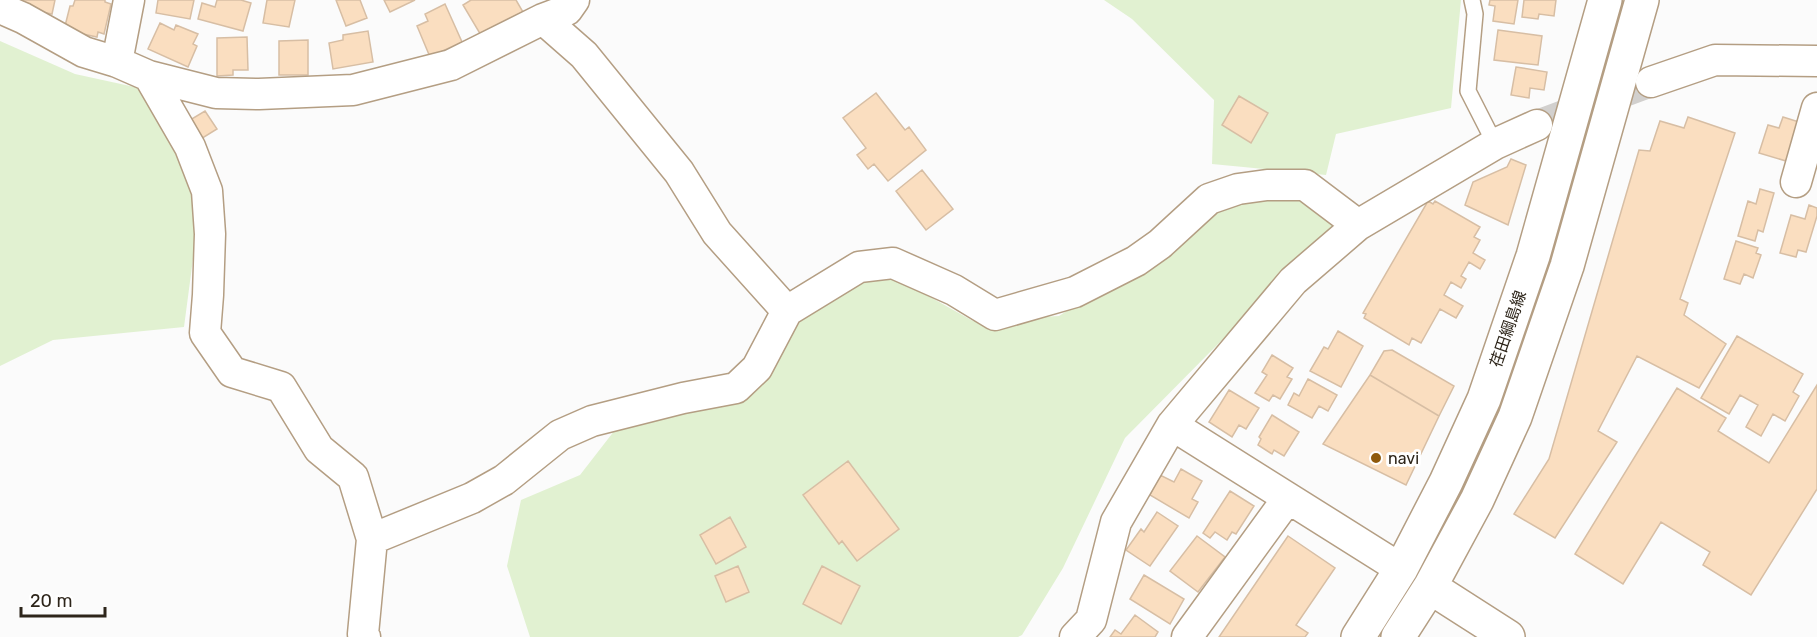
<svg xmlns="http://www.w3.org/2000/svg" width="1817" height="637" font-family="Rubik,'Noto Sans JP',sans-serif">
	<rect width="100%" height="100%" fill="#fbfbfb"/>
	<path fill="#e1f1d1" d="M1104,0H1461L1451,108L1336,134L1326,175L1212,164L1214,100L1132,19Z
		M0,41L75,74L153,91L200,206L184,327L53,340L0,366Z
		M1302,189L1336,225L1125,438L1063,568L1022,635L1018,637H530L507,566L521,500L580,475L625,417L697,385L773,357L796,316L856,283L898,279L973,321L1059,316L1247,193Z"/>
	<path fill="#fadec0" stroke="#d7bea4" stroke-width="1.5" d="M23,0H55L52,14L22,8Z
		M75,0H105V2L111,4L104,34L98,32L97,37L64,30L70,6H73Z
		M158,0H194L190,19L156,13Z
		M217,0H241L251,3L243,31L198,19L202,3L215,7Z
		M267,0H295L289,27L263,23Z
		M336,0H360L367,18L346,26Z
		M384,0H415L390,12Z
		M471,0H516L523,12L482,37L463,5Z
		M1490,0H1518L1514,24L1493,21L1495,6L1489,5Z
		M1524,0H1556L1554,16L1539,14L1538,19L1522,17Z
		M445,4L462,42L430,57L417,26L428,21L425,14Z
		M160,23L174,30L176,25L198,34L193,44L197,46L188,67L148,49Z
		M1498,30L1542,36L1538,65L1494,60Z
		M368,31L373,62L333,69L329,43L343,40V35Z
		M247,37L248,70H233V75L217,76V38Z
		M308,40V75H279V41Z
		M1516,67L1547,72L1544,90L1530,88L1529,98L1511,95Z
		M876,93L905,130L909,127L926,150L888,181L874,164L868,169L857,155L866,148L843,118Z
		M1239,96L1268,113L1251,143L1222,125Z
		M205,111L217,129L196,142L185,123Z
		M1688,117L1735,133L1680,299L1688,303L1684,315L1726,344L1699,388L1637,356L1598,431L1617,442L1555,538L1514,514L1549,459L1639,150L1650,151L1660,121L1684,128Z
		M1783,117L1799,122L1786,161L1759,153L1768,125L1779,128Z
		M1511,159L1526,165L1508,225L1465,205L1473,182L1507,167Z
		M922,170L953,209L926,230L896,191Z
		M1760,189L1774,193L1763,232L1758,230L1755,241L1738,236L1748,201L1756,204Z
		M1428,201L1433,204L1435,201L1480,227L1474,237L1480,240L1473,253L1485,260L1480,269L1469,262L1461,276L1466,279L1461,288L1451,282L1444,295L1463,306L1456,318L1440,309L1421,343L1412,338L1409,345L1364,318L1366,314L1363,313Z
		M1809,205L1817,208V216L1806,252L1798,250L1796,257L1780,253L1791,215L1805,219Z
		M1736,241L1758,248L1756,253L1761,255L1753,278L1744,274L1740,284L1724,279Z
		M1338,331L1363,346L1341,387L1310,371L1324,347L1328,349Z
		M1737,336L1803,374L1793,392L1799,396L1785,421L1773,414L1761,436L1746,427L1758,405L1740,395L1729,414L1701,398Z
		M1392,350L1454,386L1439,416L1370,375L1384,351Z
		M1272,355L1293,368L1287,377L1292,379L1280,399L1273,395L1269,401L1255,393L1267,375L1262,372Z
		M1370,375L1439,416L1406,485L1323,444Z
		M1308,379L1337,395L1328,411L1319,406L1312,418L1288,405L1294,393L1299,396Z
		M1817,385V489L1751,595L1703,565L1710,552L1661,522L1623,584L1575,554L1677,388L1726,418L1718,431L1769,463Z
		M1229,390L1259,408L1246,429L1239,425L1232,437L1209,422Z
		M1272,415L1299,432L1284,456L1274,450L1272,454L1258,445L1261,439L1259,437Z
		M848,461L899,529L857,561L842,541L839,544L803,495Z
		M1181,469L1202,481L1192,499L1198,502L1189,518L1150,495L1160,475L1174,482Z
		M1230,491L1254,506L1236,534L1232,532L1227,540L1215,532L1210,538L1203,533Z
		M1157,512L1178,526L1150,566L1126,550L1141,529L1144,532Z
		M730,517L746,547L716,564L700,535Z
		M1197,536L1225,557L1198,592L1170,571Z
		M1288,536L1335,568L1296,625L1308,633L1305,637H1219Z
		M738,566L749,592L726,602L715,576Z
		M822,566L860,586L841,624L803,604Z
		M1144,575L1184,599L1170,624L1130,599Z
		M1135,615L1158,632L1155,637H1110L1115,630L1121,634Z"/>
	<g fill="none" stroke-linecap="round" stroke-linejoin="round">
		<path stroke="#d2d0ce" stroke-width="30" stroke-dasharray="30 15" stroke-linecap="butt" d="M1537,125L1651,82"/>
		<defs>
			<path id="lane" d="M1472,0L1475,14L1468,91L1495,144"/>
			<path id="street" d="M0,8L23,18L84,52L117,62L149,76L216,93L259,94L353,90L451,65L543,19L567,10L574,0
				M543,19L584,55L679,172L717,233L787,311
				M117,62L129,0
				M149,76L190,147L207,191L210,234L208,295L205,333L232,372L281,387L319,449L353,477L372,539L363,634L365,637
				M1651,82L1715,60L1817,61
				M1796,182L1817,108
				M1172,425L1401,569
				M372,539L472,498L504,480L560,435L592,421L683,398L736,388L757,368L787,311L859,267L893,263L954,290L995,315L1075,292L1136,261L1160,244L1209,199L1238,189L1267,185H1305L1358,225
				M1075,637L1091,620L1116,522L1172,425L1293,281L1358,225L1495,144L1537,125
				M1187,637L1288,498"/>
			<path id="secondary" d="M1430,587L1508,637
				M1358,637L1401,569L1446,482L1484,399L1533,256L1605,0
				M1398,637L1430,587L1477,500L1515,417L1567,266L1642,0"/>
		</defs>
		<use href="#lane" stroke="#b49e83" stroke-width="18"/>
		<use href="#street" stroke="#b49e83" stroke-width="33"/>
		<use href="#secondary" stroke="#b49e83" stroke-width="36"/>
		<use href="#lane" stroke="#fff" stroke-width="15"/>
		<use href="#street" stroke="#fff" stroke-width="30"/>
		<use href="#secondary" stroke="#fff" stroke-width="33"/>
	</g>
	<circle fill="#8f5a0d" stroke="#fff" stroke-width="2" cx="1376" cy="458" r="6"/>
	<g text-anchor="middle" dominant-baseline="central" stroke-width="6" stroke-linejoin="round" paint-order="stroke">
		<g font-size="16" fill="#2d251a" stroke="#fff">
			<text transform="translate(1508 329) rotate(-71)">荏田綱島線</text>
		</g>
		<g font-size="16" fill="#2d251a" stroke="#fff" text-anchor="start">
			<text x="1388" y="458">navi</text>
		</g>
	</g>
	<path d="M21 607v9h84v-9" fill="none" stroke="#2d251a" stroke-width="3"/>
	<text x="30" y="607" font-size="18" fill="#2d251a" stroke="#ffffff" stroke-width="4.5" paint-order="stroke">20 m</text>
</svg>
